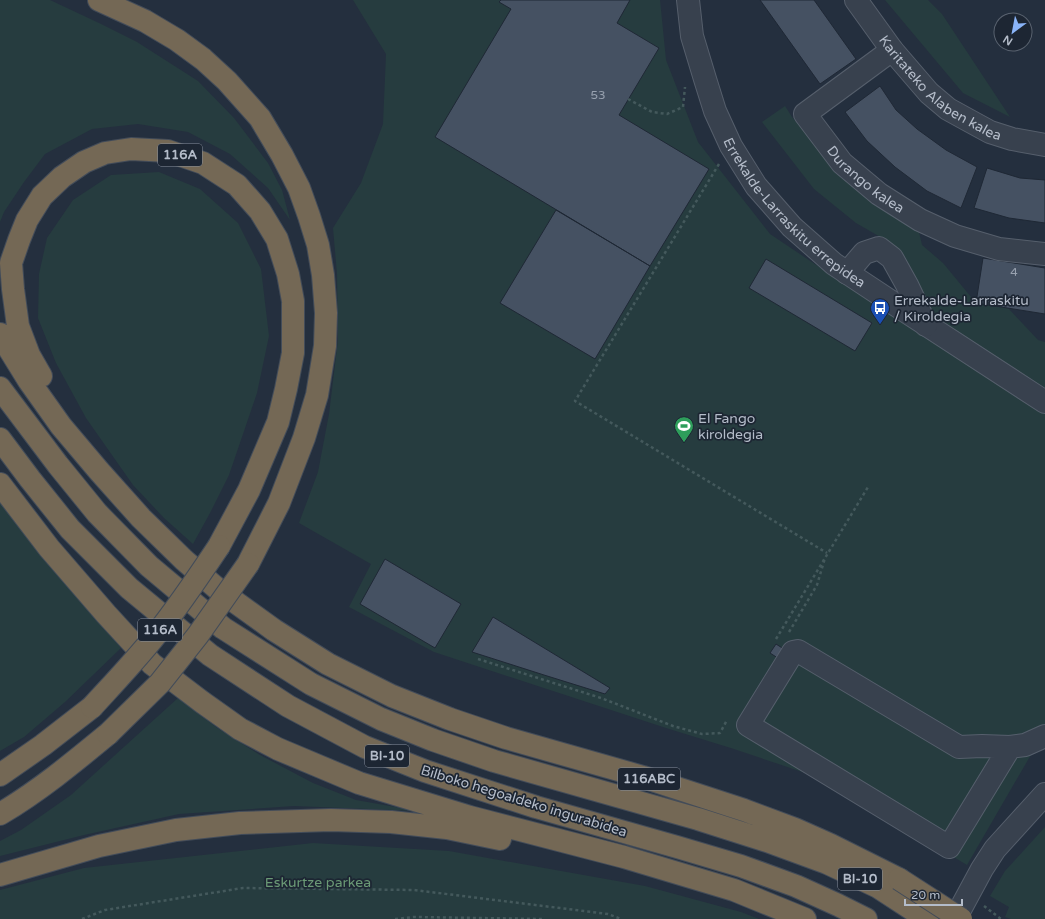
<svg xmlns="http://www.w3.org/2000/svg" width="1045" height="919" font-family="'Varela Round',sans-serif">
	<rect width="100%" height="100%" fill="#242f3e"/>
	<path fill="#263c3f" d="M0,0H50L99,23L137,42L198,81L234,118L268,163L282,190L290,220L268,188L230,154L188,132L138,124L92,129L45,154L24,182L4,212L0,222Z
		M353,0H660L666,60L698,142L770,234L879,307L1045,414V746L1032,753L967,865L823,779L734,749L666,728L434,652L349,607L371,564L299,523L318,472L329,414L338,340L337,274L333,228L361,183L383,124L386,54Z
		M885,0H928L942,14L1010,117L963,93Z
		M785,106L792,117L835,168L879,206L919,232L922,245L943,263L976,303L1008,308L1038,340L1045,342V390L933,318L889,242L856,223L814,189L762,122Z
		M159,172L200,189L238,223L261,269L269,336L257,393L229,475L210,513L193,544L164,518L133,485L86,418L56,363L38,318L39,274L47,238L73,200L111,175Z
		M0,500L63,579L121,648L65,702L24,737L0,751Z
		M178,698L216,727L260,755L313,783L356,800L418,811L294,806L179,814L84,835L0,856V841L21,830L71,795Z
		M1045,827V919H1011L1005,917L1009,907L990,896L1005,871Z
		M313,843L449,851L645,886L741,912L759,919H0V890L84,868Z"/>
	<path fill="#455162" stroke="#1f2835" d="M501,0H630L617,23L659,48L619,115L709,169L650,266L435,137L511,9L499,2Z
		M760,0H814L856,59L820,84Z
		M880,86L896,110L917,129L946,150L977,167L961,208L927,191L895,167L867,141L845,112Z
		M987,168L1020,178L1045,180V223L1009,218L974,208Z
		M556,210L650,266L595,359L500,303Z
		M983,258L1045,268V314L976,303Z
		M766,259L872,323L855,351L749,288Z
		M385,559L461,604L435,648L360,604Z
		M493,617L610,688L605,694L544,675L472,652Z
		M776,644L790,653L784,662L770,653Z"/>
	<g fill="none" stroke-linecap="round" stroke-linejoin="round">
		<defs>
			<g id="minor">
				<path id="s1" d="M688,0L692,36L705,79L715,111L731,146L756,186L792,227L834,264L893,303L1045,402"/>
				<path id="s2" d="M856,0L892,50L929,93L948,109L968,120L990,132L1012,139L1045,145"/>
				<path id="s3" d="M892,50L805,114L842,163L879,194L920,220L955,236L999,249L1045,254"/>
				<path d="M847,273L864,253L879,248L892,258L907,285L926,325"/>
				<path d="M1010,747L949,847L748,725L793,652L798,651L959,747L982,746L1010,747L1025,745L1045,736"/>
				<path d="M955,919L982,869L995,849L1045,794"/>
			</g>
			<path id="highway" d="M99,0L145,21L177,40L203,59L227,81L260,118L282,155L299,188L309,216L318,245L323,275L326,313L325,346L317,395L304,438L279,503L248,564
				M0,334L29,381L61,426L99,471L141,518L184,560L220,591L274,630L328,664L392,696L450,719L506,738L643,777L744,810L795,829L831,845L899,879
				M41,376L29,355L18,326L13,289L11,263L19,240L27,220L42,196L62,177L84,162L105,153L131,149L168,151L203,163L237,185L260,211L277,239L288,274L293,301V353L286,389L278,422L249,490L219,546
				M0,388L58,465L97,513L149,566L223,628L311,684L381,719L433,740L494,761L698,819L767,841L827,863L878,887L927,919
				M0,439L30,479L70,529L129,588L210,655L288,706L365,747L425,771L536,807L677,847L741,866L796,886L838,905L866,919
				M0,484L49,548L106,614L152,664L202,702L240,729L278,749L359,783L470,817L624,857L734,890L805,919
				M0,775L43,745L92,707
				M0,814C39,791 74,762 108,734
				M0,875L99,846L176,830L240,823L331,820L391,822L447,828L500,839"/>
		</defs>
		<use href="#minor" stroke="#565f6c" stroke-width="24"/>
		<use href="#highway" stroke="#434c59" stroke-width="24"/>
		<path stroke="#44595c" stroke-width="2.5" stroke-dasharray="3 3" stroke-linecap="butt" d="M628,99L652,112L667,114L683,107L685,87
			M719,164L575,401L827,553
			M789,632L817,585L825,558
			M776,639L868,487
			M478,659L601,698L673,726L702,734L720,733L727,720
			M984,906L1001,919
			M82,919L105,910L243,888L414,890L608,914L621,919
			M395,919L414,917L544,919"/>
		<use href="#minor" stroke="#38414e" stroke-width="22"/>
		<use href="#highway" stroke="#746855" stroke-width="22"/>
		<defs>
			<path id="highway-bridge" d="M92,707C113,684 135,661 155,636C178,607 199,576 219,546
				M108,734L160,683L198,635L248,564
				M899,879L961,919"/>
		</defs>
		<use href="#highway-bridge" stroke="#434c59" stroke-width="24" stroke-linecap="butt"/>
		<use href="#highway-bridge" stroke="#746855" stroke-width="22"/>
	</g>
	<defs>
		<symbol id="bus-pin" viewBox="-11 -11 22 30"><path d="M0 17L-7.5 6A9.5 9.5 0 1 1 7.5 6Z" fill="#1a4fb4" stroke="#1d2633"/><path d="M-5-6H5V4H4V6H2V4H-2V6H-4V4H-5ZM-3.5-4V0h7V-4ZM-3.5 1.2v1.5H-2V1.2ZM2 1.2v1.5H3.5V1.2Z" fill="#fff"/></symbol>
		<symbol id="stadium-pin" viewBox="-11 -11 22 30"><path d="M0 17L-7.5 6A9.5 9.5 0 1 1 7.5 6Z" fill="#2e9e5b" stroke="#1d2633"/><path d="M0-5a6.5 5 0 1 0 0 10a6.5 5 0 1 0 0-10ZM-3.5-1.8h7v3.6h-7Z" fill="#fff"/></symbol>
	</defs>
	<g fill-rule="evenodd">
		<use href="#bus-pin" x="869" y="297" width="22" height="30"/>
		<use href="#stadium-pin" x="673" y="415" width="22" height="30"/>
	</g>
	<g text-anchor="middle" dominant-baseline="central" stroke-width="3.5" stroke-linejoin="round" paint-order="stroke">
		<g font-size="12" fill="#98a1af">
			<text x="598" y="95">53</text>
			<text x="1014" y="272">4</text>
		</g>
		<g fill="#1d2633" stroke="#878f9c" stroke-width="1">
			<rect x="158" y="144" width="44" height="22" rx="3"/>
			<rect x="138" y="619" width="44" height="22" rx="3"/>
			<rect x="365" y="745" width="44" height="22" rx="3"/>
			<rect x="618" y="768" width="62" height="22" rx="3"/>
			<rect x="838" y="868" width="44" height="22" rx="3"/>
		</g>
		<g font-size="13" font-weight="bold" fill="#b4bcc9">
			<text x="180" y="155">116A</text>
			<text x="160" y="630">116A</text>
			<text x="387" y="756">BI-10</text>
			<text x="649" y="779">116ABC</text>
			<text x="860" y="879">BI-10</text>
		</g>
		<g font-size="14" fill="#b4bcc9" stroke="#1d2633">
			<text stroke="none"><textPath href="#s2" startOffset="124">Karitateko Alaben kalea</textPath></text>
			<text stroke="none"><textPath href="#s3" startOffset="198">Durango kalea</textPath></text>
			<text stroke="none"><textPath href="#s1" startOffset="246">Errekalde-Larraskitu errepidea</textPath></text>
			<text transform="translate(524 801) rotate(17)">Bilboko hegoaldeko ingurabidea</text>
		</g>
		<g font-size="14" fill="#b4bcc9" stroke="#1d2633" text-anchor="start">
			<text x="894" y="300">Errekalde-Larraskitu<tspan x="894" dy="16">/ Kiroldegia</tspan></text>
			<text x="698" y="418">El Fango<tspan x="698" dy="16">kiroldegia</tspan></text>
		</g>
		<g font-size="14" fill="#6b9a76" stroke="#1d2633">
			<text x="318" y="882">Eskurtze parkea</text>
		</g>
	</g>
	<g transform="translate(1013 32) rotate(212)"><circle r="19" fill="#1d2633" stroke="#59626f"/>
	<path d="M0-3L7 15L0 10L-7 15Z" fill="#8ab4f8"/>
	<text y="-6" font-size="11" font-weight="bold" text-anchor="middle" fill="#b4bcc9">N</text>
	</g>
	<path d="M905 899v6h57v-6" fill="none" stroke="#b4bcc9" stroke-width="2"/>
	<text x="911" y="899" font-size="12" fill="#b4bcc9" stroke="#1d2633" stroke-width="3" paint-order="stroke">20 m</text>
</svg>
